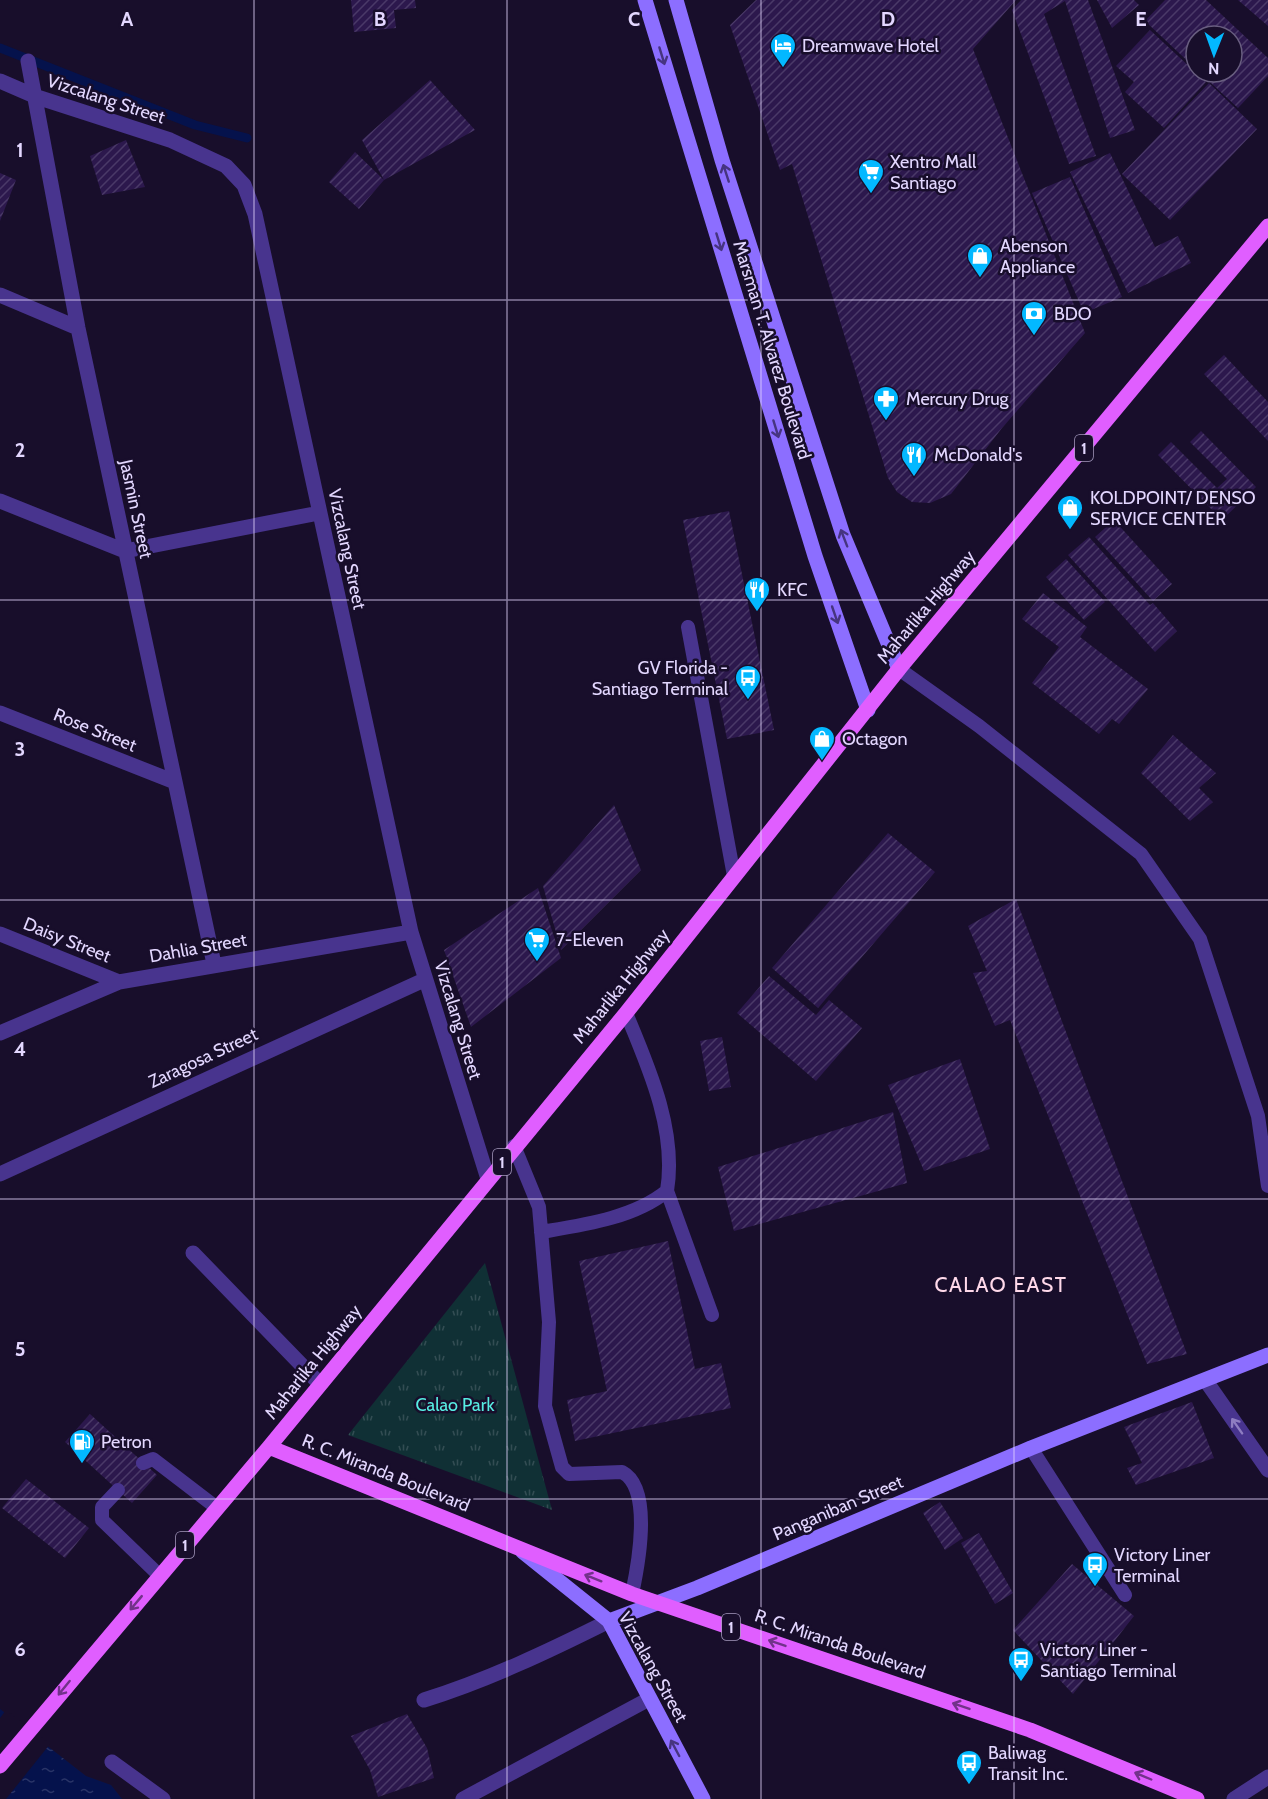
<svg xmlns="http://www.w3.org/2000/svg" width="1268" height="1799" font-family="Cabin,sans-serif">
	<defs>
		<pattern id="grass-tufts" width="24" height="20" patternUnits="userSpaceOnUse" patternTransform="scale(1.5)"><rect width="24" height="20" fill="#103035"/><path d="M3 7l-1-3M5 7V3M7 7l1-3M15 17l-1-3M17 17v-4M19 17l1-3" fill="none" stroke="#334d53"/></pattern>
		<pattern id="water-ripples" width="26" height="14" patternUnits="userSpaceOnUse" patternTransform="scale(1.5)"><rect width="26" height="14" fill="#05124c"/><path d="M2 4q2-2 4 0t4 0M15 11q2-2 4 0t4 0" fill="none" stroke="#293467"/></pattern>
		<pattern id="building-hatch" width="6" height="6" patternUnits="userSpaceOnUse" patternTransform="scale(1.5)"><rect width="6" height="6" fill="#2c184d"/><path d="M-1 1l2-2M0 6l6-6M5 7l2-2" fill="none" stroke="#4a3968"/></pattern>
	</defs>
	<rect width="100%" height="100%" fill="#180e2b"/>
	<path fill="url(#grass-tufts)" d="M485,1263L552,1510L348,1435Z"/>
	<path fill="url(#water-ripples)" d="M0,1709L86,1776L111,1785L122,1799H0Z"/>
	<path fill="#180e2b" d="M6,1710L50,1744L6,1799H0V1718Z"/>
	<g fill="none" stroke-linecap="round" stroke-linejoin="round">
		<path stroke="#05124c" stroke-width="9" d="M0,48L195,125L247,138"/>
	</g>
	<path fill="url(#building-hatch)" d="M351,0H415L416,8L394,10L396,28L354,32Z
		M756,0H1016L973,49L1085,333L1002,428L951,494L930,503L912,502L897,492L888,478L792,164L780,170L730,25Z
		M1021,0H1088L1135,130L1110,138L1065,1L1044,14L1096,156L1069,164L1012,10Z
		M1097,0H1134L1139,5L1112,28Z
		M1165,0H1206L1268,58V76L1238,108L1199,72H1232V36H1196V69L1145,21Z
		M1238,0H1268V26Z
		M1150,30L1206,82L1164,128L1125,92L1134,82L1116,66Z
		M430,80L475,130L384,180L359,209L329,182L355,152L384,180L362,140Z
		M1209,83L1257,129L1170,220L1122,174Z
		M126,140L145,187L102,195L90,156Z
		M1110,153L1155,247L1178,236L1191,263L1128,293L1070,172Z
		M0,173L16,180L0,221Z
		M1070,177L1122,297L1084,313L1032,193Z
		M1224,355L1268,402V441L1204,374Z
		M1201,431L1256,487L1222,520L1158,455L1171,442L1217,488L1227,479L1190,442Z
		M729,511L774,730L727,739L683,520Z
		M1114,520L1172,584L1153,601L1095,537Z
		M1089,537L1150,605L1153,603L1177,631L1155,652L1068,555Z
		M1066,559L1105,602L1084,620L1046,577Z
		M1043,593L1087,627L1080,637L1148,689L1119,724L1112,719L1099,734L1032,683L1059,647L1022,619Z
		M1173,735L1216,773L1199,788L1213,802L1190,821L1141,773Z
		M614,805L641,870L561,950L543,886Z
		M888,833L935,872L818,1008L772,968Z
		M538,888L561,958L471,1027L444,950Z
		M1016,899L1187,1354L1147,1364L1010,1020L995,1026L973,973L987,971L968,926Z
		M769,976L816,1015L829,1000L862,1028L816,1081L737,1013Z
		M722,1037L731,1087L709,1091L700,1041Z
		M960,1059L990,1149L924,1171L888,1085Z
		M893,1112L907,1183L734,1231L718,1167Z
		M668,1241L695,1369L721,1363L731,1408L575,1441L567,1400L607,1391L579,1261Z
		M1192,1402L1214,1458L1136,1485L1127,1468L1142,1463L1124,1427Z
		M90,1414L157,1475L132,1503L65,1442Z
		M26,1479L89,1528L65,1558L2,1508Z
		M940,1502L963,1538L945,1550L923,1513Z
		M979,1533L1013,1593L995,1604L961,1543Z
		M1072,1564L1134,1616L1073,1694L1013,1630Z
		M407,1714L427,1748L434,1778L378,1797L370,1770L351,1736Z"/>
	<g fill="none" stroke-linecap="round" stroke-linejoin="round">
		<path stroke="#48348e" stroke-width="14" d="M688,627L734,876
			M899,669L979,726L1141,854L1200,939L1258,1116L1268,1186
			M514,1146L539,1207L549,1322L545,1406L562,1467L569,1474L622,1472C653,1488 638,1566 632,1594
			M667,1191L712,1315
			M541,1232C583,1225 634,1218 667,1191C677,1131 649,1068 626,1013
			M1031,1448L1125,1595
			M143,1463L153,1459L217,1508
			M118,1490L102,1507V1520L159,1575"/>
		<path stroke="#48348e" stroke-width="15" d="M28,61L78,328L214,964
			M0,81L37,97L170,140L226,166L244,185L255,214L411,932L488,1179
			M0,295L78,328
			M0,501L125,551L319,513
			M0,713L175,782
			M0,934L119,982
			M0,1033L119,982L411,932
			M0,1174L424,980
			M193,1253L320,1384
			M1206,1381L1268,1470
			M424,1700C488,1680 549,1651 609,1621
			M112,1762L163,1799
			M463,1799L649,1699
			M1234,1799L1268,1777"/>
		<path stroke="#8c6eff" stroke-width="15" d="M645,0L815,556L868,710
			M676,0L722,160L843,535L899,669
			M523,1552L609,1621L703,1799
			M609,1621L697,1588L1031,1448L1268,1355"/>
		<path stroke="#e05eff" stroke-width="15" d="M269,1447L632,1594L1030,1730L1197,1799
			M0,1766L269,1447L626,1013L899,669L1268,226"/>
	</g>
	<defs><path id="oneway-shaft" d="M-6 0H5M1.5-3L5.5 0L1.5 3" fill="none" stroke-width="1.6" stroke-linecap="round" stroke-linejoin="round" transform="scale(1.5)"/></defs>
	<g stroke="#463480">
		<use href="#oneway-shaft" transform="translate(662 56) rotate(73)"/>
		<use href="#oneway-shaft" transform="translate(726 173) rotate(-108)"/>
		<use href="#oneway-shaft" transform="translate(719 242) rotate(73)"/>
		<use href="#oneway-shaft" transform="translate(776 429) rotate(73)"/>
		<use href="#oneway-shaft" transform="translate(844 538) rotate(-111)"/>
		<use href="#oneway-shaft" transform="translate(835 615) rotate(71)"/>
		<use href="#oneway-shaft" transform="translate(675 1748) rotate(-118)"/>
	</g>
	<use stroke="#8e7dc1" href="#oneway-shaft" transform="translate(1237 1426) rotate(-125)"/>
	<g stroke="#72328a">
		<use href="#oneway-shaft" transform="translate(593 1578) rotate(-158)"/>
		<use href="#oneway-shaft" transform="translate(136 1603) rotate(130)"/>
		<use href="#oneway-shaft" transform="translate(777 1643) rotate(-161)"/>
		<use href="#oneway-shaft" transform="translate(64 1688) rotate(129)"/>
		<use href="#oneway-shaft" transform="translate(961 1706) rotate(-161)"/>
		<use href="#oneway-shaft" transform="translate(1143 1776) rotate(-157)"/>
	</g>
	<path fill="none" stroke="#e3d7ff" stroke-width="1.5" stroke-opacity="0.55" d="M254,0V1799M507,0V1799M761,0V1799M1014,0V1799M0,300H1268M0,600H1268M0,900H1268M0,1199H1268M0,1499H1268"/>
	<defs>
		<symbol id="hotel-pin" viewBox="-11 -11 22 30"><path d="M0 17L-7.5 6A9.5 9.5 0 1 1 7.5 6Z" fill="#03b8ff" stroke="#180e2b"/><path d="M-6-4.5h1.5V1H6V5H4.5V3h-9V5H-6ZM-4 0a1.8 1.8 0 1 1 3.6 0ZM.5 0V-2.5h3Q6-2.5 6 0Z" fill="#fff"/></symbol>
		<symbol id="supermarket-pin" viewBox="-11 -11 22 30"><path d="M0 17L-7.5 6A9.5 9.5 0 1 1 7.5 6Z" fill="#03b8ff" stroke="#180e2b"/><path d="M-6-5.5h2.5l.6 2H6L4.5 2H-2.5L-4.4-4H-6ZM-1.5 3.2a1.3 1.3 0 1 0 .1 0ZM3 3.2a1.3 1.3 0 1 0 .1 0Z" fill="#fff"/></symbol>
		<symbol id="shop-pin" viewBox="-11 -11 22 30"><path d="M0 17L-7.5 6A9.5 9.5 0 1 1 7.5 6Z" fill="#03b8ff" stroke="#180e2b"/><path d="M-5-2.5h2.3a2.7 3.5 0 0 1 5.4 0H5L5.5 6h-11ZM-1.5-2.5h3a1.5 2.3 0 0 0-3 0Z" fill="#fff"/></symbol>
		<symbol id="bank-pin" viewBox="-11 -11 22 30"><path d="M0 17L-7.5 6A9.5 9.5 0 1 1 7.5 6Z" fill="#03b8ff" stroke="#180e2b"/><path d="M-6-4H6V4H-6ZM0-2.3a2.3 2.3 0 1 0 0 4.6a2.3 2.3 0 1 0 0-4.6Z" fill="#fff"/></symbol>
		<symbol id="pharmacy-pin" viewBox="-11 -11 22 30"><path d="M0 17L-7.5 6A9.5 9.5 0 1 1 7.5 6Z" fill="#03b8ff" stroke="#180e2b"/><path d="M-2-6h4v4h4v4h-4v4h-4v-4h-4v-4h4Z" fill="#fff"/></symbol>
		<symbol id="restaurant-pin" viewBox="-11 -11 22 30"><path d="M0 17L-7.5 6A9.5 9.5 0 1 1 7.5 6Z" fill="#03b8ff" stroke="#180e2b"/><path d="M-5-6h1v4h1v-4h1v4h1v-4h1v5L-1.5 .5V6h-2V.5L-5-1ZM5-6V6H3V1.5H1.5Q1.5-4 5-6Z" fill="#fff"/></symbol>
		<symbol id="bus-pin" viewBox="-11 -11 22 30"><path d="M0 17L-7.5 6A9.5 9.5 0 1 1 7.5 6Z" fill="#03b8ff" stroke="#180e2b"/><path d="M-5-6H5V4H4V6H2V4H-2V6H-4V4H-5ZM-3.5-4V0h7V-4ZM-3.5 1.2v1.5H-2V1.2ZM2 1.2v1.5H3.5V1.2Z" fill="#fff"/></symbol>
		<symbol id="fuel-pin" viewBox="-11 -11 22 30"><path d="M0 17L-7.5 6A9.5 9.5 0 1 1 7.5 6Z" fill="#03b8ff" stroke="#180e2b"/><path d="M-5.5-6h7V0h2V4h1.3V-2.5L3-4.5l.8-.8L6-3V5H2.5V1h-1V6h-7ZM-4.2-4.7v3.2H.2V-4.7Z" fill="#fff"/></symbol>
	</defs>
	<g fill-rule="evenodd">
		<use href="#hotel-pin" x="768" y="31" width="30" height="40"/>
		<use href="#supermarket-pin" x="856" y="157" width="30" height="40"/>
		<use href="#shop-pin" x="965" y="241" width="30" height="40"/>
		<use href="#bank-pin" x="1019" y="299" width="30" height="40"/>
		<use href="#pharmacy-pin" x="871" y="384" width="30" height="40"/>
		<use href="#restaurant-pin" x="899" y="440" width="30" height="40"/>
		<use href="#shop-pin" x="1055" y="493" width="30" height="40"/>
		<use href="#restaurant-pin" x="742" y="575" width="30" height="40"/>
		<use href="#bus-pin" x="733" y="663" width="30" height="40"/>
		<use href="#shop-pin" x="807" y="724" width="30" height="40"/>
		<use href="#supermarket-pin" x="522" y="925" width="30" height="40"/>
		<use href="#fuel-pin" x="67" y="1427" width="30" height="40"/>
		<use href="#bus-pin" x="1080" y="1550" width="30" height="40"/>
		<use href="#bus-pin" x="1006" y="1645" width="30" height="40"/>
		<use href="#bus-pin" x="954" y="1748" width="30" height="40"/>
	</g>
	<g text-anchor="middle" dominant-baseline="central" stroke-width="5" stroke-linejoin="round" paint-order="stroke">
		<g fill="#180e2b" stroke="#a69bbf" stroke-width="1.5">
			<rect x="1075" y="435" width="18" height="26" rx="4.5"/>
			<rect x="493" y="1149" width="18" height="26" rx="4.5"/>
			<rect x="176" y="1532" width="18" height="26" rx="4.5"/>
			<rect x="722" y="1614" width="18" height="26" rx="4.5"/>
		</g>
		<g font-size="16" font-weight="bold" fill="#e3d7ff">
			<text x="1084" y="448">1</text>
			<text x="502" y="1162">1</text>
			<text x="185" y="1545">1</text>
			<text x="731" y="1627">1</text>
		</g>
		<g font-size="18" fill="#e3d7ff" stroke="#180e2b" text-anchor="start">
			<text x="802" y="46">Dreamwave Hotel</text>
			<text x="890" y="162">Xentro Mall<tspan x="890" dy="21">Santiago</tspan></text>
			<text x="1000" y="246">Abenson<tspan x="1000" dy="21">Appliance</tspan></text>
			<text x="1054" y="314">BDO</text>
			<text x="906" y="399">Mercury Drug</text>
			<text x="934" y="455">McDonald's</text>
			<text x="1090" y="498">KOLDPOINT/ DENSO<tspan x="1090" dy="21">SERVICE CENTER</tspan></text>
			<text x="777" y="590">KFC</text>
			<text x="728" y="668" text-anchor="end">GV Florida -<tspan x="728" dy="21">Santiago Terminal</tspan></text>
			<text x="842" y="739">Octagon</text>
			<text x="556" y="940">7-Eleven</text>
			<text x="101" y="1442">Petron</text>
			<text x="1114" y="1555">Victory Liner<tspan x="1114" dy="21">Terminal</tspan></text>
			<text x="1040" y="1650">Victory Liner -<tspan x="1040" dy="21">Santiago Terminal</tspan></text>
			<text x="988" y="1753">Baliwag<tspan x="988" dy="21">Transit Inc.</tspan></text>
		</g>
		<g font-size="18" fill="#e3d7ff" stroke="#180e2b">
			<text transform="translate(106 99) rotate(18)">Vizcalang Street</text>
			<text transform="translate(772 350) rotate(73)">Marsman T. Alvarez Boulevard</text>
			<text transform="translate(136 509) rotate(78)">Jasmin Street</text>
			<text transform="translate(347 549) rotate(78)">Vizcalang Street</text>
			<text transform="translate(926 607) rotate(-50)">Maharlika Highway</text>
			<text transform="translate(95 730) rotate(22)">Rose Street</text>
			<text transform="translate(67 940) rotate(22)">Daisy Street</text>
			<text transform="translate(198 948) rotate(-10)">Dahlia Street</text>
			<text transform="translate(621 986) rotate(-51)">Maharlika Highway</text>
			<text transform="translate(458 1020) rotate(73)">Vizcalang Street</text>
			<text transform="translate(203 1058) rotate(-25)">Zaragosa Street</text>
			<text transform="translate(313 1362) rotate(-51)">Maharlika Highway</text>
			<text transform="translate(386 1473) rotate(22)">R. C. Miranda Boulevard</text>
			<text transform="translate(838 1508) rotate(-23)">Panganiban Street</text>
			<text transform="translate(840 1644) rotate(19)">R. C. Miranda Boulevard</text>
			<text transform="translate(653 1667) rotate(61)">Vizcalang Street</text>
		</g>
		<g font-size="18" fill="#57ece2" stroke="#180e2b">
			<text x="455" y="1405">Calao Park</text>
		</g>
		<g font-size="21" letter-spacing="1.5" fill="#ffd9ea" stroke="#180e2b">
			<text x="1001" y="1284">CALAO EAST</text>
		</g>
	</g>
	<g font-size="20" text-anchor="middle" font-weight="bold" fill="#e3d7ff" stroke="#180e2b" stroke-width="5" stroke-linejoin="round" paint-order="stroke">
		<text x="127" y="26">A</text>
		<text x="380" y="26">B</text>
		<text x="634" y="26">C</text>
		<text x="888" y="26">D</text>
		<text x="1141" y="26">E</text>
		<text x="20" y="157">1</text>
		<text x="20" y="457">2</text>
		<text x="20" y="756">3</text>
		<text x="20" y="1056">4</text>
		<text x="20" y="1356">5</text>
		<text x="20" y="1656">6</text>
	</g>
	<g transform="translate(1214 54) rotate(181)"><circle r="28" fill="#180e2b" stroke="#695e80" stroke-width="1.5"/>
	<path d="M0-4.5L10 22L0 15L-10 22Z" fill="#03b8ff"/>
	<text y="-9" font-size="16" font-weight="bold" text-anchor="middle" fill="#e3d7ff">N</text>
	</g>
</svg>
